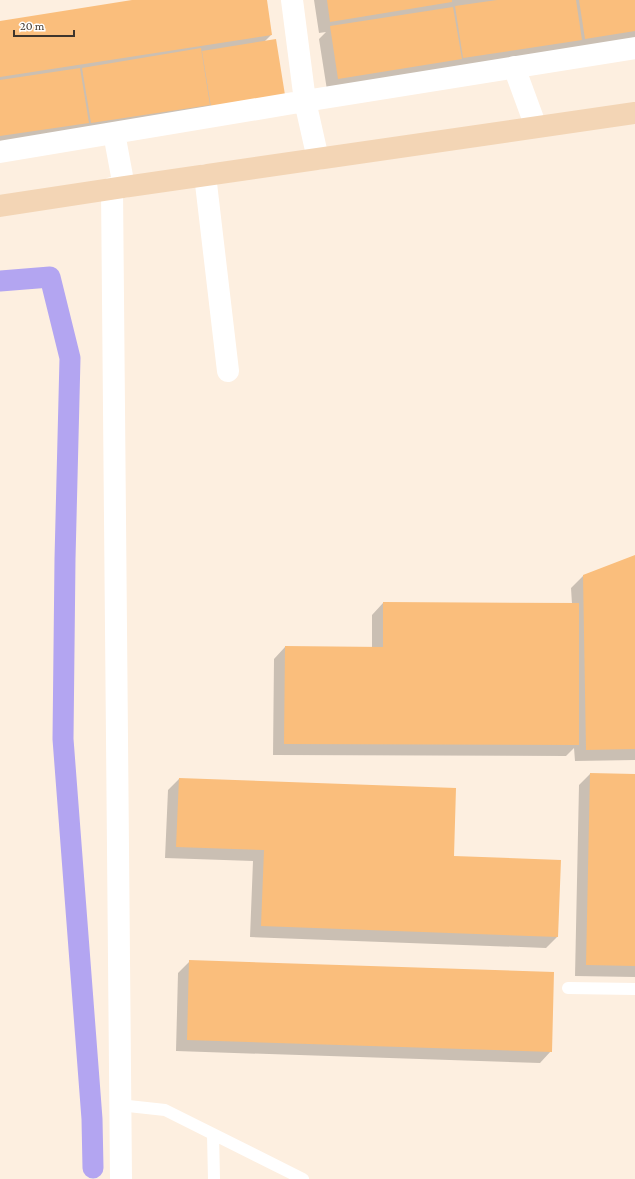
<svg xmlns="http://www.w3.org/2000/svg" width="635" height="1179" font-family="'Crimson Pro',serif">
	<rect width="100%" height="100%" fill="#fdefe0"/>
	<path fill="#0003" d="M139,0H266L271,35L264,42L284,95L0,146V22Z
		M314,0H635V40L327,90L319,39L326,32L319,33Z
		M635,556V760L575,761L574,748L566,756L273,755L274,659L285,647L372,648V615L383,603L572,604L571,588L583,576Z
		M590,774L635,775V977L575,976L579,785Z
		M179,779L453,857L560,861L557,937L546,948L250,937L253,861L165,858L168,790Z
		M190,961L551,1051L540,1063L176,1051L178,973Z"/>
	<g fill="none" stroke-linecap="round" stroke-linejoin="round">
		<path stroke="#b3a5f1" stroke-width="21" d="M0,281L50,277L70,358L65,559L63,739L92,1119L93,1168"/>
	</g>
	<path fill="#fabe7c" d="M132,0H267L272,35L0,77V21Z
		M327,0H452V2L330,22Z
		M497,0H576L582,40L463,58L455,6Z
		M579,0H635V31L585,39Z
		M453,7L462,59L338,79L330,26Z
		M276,39L285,95L211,107L202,51Z
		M201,48L210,105L91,123L82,68Z
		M80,68L89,123L0,136V80Z
		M635,555V749L586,750L583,575Z
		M383,602L579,603V745L284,744L285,646L383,647Z
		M590,773L635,774V966L586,965Z
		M179,778L456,788L454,856L561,860L558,937L261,926L264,850L176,847Z
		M189,960L554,972L552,1052L187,1040Z"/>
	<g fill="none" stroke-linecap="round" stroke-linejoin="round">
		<path stroke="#fff" stroke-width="12" d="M568,988L635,989
			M119,1105L165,1110L303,1179
			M213,1134L214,1179"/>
		<path stroke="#fff" stroke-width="22" d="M292,0L305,101L318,159
			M514,67L536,127
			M114,133L124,187
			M0,152L305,101L635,48
			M205,175L228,371
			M112,188L121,1179"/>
		<path stroke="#f3d5b5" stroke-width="22" d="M0,206L124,187L635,113"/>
	</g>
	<path d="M14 30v6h60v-6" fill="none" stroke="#3e352c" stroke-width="2"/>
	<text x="20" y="30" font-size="12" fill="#3e352c" stroke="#ffffff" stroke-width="3" paint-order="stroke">20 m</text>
</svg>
